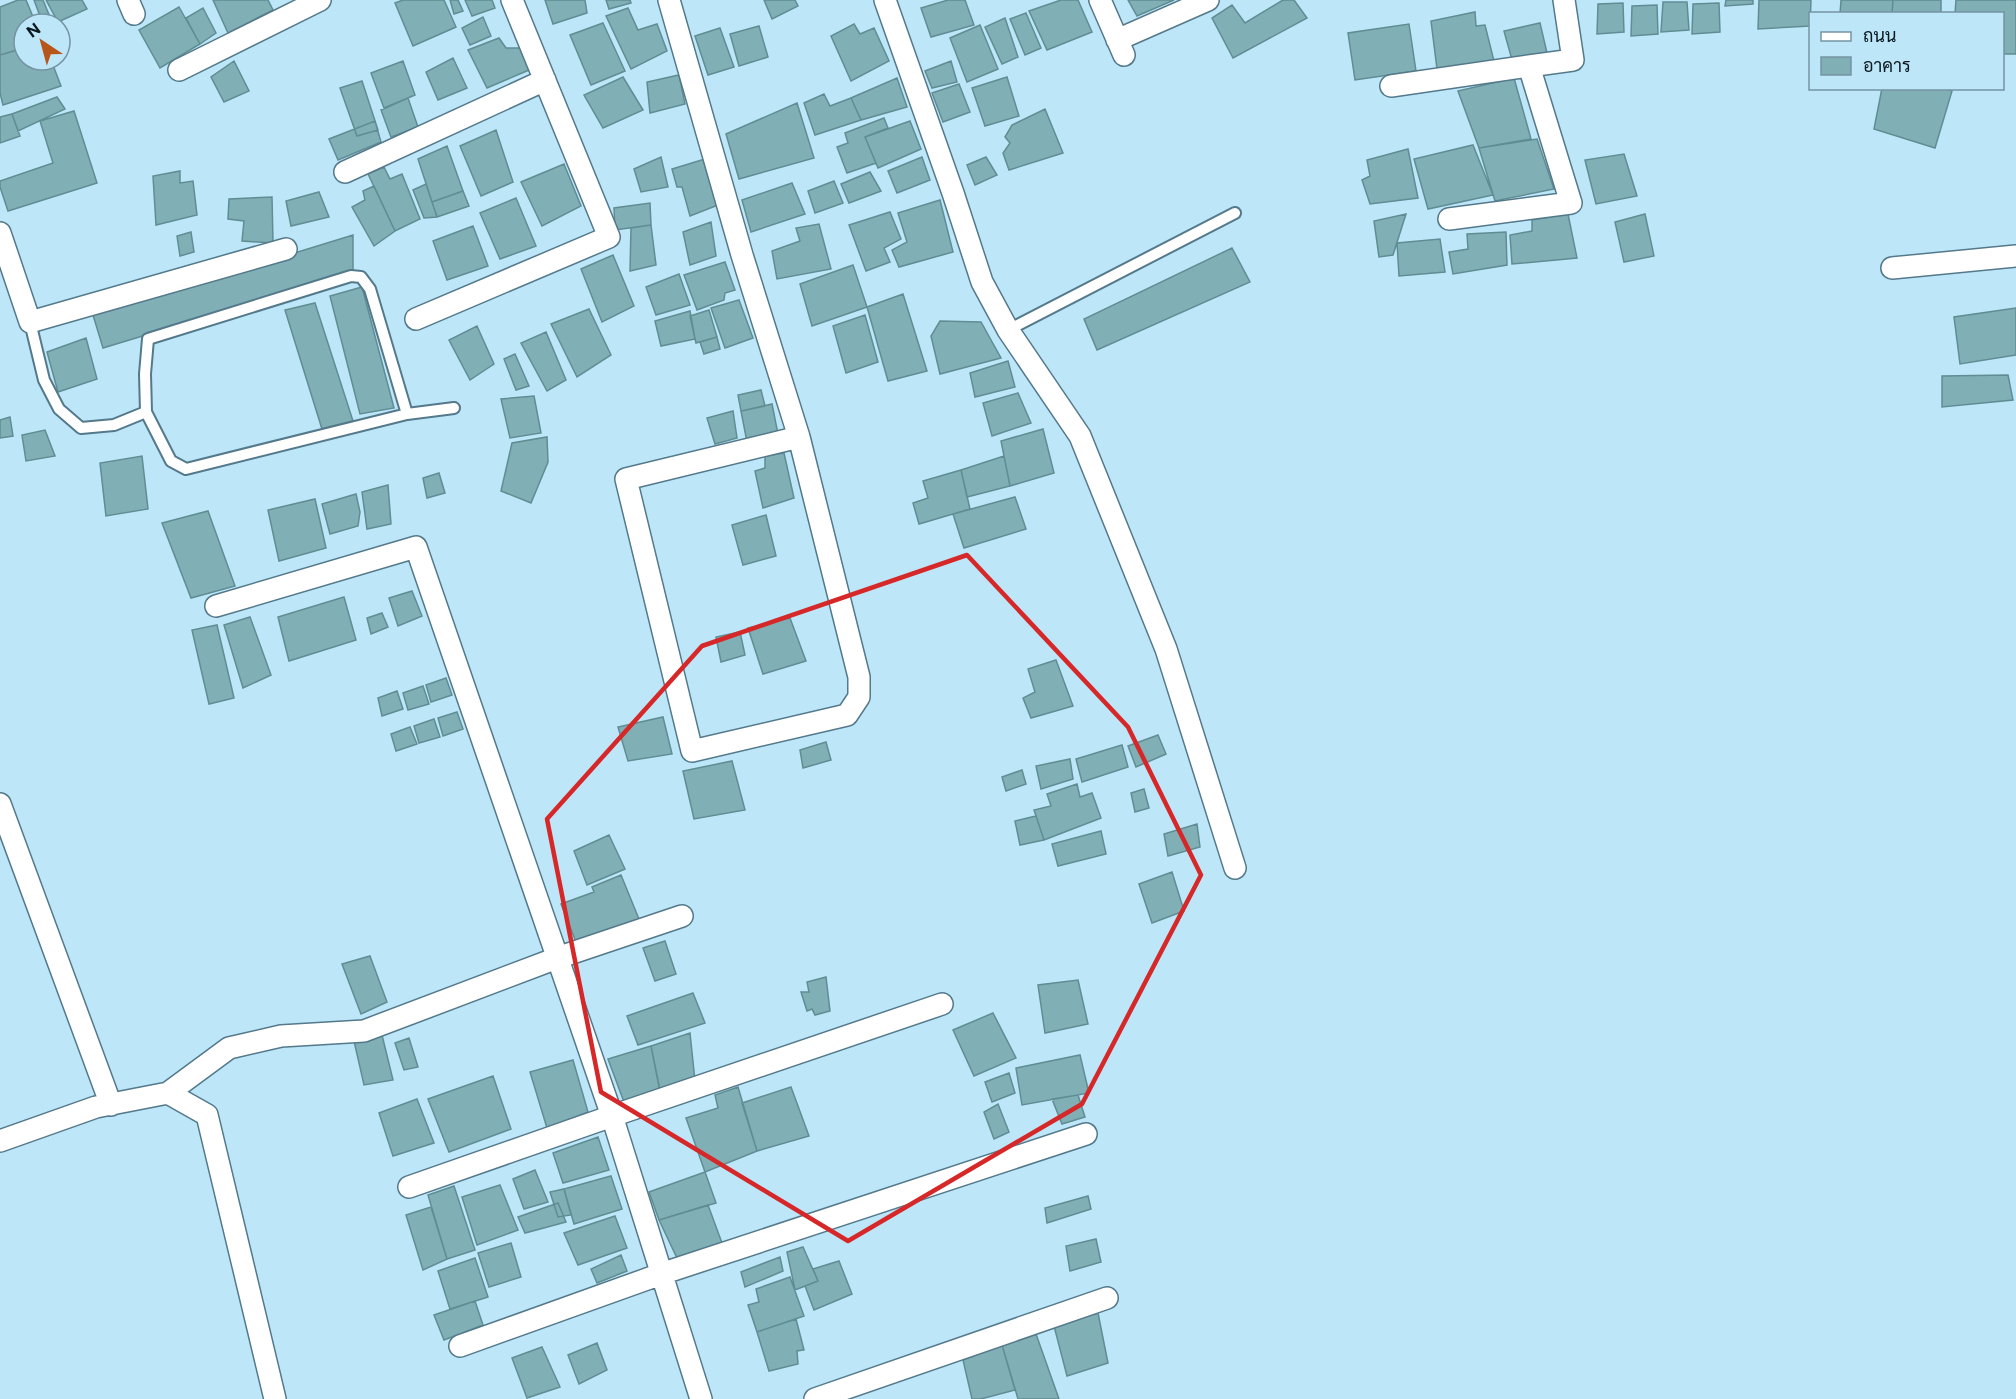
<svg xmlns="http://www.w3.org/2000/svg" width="2016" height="1399" font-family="'Public Sans',Sarabun,sans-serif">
	<rect width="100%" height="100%" fill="#bde6f9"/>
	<path fill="#80afb5" stroke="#5f8d93" stroke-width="1.5" d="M18,0H26L36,24H24V48L0,55V7Z
		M34,0H43L52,22L43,24Z
		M46,0H82L87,9L58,22Z
		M213,0H268L273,10L228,33Z
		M403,0H444L456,27L413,46L395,3Z
		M450,0H458L463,11L454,14Z
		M465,0H492L495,8L472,16Z
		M545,0H585L587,13L553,24Z
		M606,0H630L631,3L609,9Z
		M764,0H795L798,6L772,19Z
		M948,0H965L974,25L931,37L921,8Z
		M1061,0H1078L1092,32L1047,50L1029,11Z
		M1128,0H1174L1137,16Z
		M1283,0H1294L1307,18L1233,58L1212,18L1232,5L1245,23Z
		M1726,0H1753V4L1725,6Z
		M1759,0H1811L1810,26L1758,29Z
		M1841,0H1893L1892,14H1840Z
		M1893,0H1941V14H1892Z
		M1956,0H2016V54H2002V14H1955Z
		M1663,2H1687L1689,30L1661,32Z
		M1623,3L1624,32L1597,34L1598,4Z
		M1719,3L1720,32L1692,34L1693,4Z
		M1657,5L1658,34L1631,36L1632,6Z
		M179,7L200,44L160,68L139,30Z
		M203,8L216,33L200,44L186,18Z
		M628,8L638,30L657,24L667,51L631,69L606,16Z
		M1475,12L1476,26L1485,25L1494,61L1437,69L1431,21Z
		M1026,13L1041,48L1025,55L1010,19Z
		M483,17L491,36L470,45L462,28Z
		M1005,18L1018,57L1002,64L985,27Z
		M603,23L625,71L591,85L570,35Z
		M1540,23L1547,53L1512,60L1504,31Z
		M854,24L860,34L874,28L889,61L851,81L831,36Z
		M1409,24L1416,71L1355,80L1348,33Z
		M980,25L998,69L967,82L950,38Z
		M759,26L768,57L739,66L730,34Z
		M720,28L734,67L708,75L695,36Z
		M499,38L506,48H520L529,70L487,88L468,50Z
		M24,48V60H51L61,86L3,105L0,93V55Z
		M453,58L467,88L438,100L426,72Z
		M234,61L249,91L224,102L211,77Z
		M403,61L415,95L384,108L371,73Z
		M951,61L957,82L932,88L925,71Z
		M679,75L685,104L650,113L647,82Z
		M623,77L643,110L603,128L584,95Z
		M1007,77L1019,116L985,126L972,88Z
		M897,78L907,107L861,120L851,98Z
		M1514,78L1531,139L1479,148L1458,91Z
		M362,81L378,130L357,136L340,88Z
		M959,84L970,112L943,122L932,93Z
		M1882,88H1945L1952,91L1935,148L1874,129Z
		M824,94L830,106L851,98L861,120L815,135L804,103Z
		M57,97L65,109L18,131L12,114Z
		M408,98L418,127L391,137L381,110Z
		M797,103L814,158L739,179L726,134Z
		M1045,109L1063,153L1009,170L1003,153L1010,143L1005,137L1012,125Z
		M74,111L97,183L8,211L0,187V181L53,163L40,121Z
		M12,114L20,136L0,143V117Z
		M884,118L888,128L865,137L876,163L847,173L837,147L848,143L845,133Z
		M375,121L381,142L338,160L329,139Z
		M910,121L921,149L878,168L865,137Z
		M496,130L513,182L481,196L460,146Z
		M1537,139L1554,189L1495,201L1479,148Z
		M1473,145L1493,195L1428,209L1414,159Z
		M447,146L463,191L432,202L418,159Z
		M1408,149L1418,198L1370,204L1362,180L1370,176L1367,160Z
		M1624,154L1637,196L1596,204L1585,160Z
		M661,157L668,187L641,192L634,169Z
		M922,157L930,180L897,193L888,171Z
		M986,157L997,175L975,185L967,165Z
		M705,159L718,205L690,216L682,187H677L672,169Z
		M564,164L581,206L542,226L521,182Z
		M384,167L390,179L402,174L420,219L395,231L368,174Z
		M180,171V183L193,181L197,215L156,225L153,176Z
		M870,172L881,191L849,203L841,184Z
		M834,181L843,203L815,213L808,191Z
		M792,183L805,214L751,232L742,200Z
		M426,184L437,217L424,218L413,190Z
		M374,186L395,231L374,246L352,207L365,200L363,191Z
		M463,191L469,206L437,217L432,202Z
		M319,192L329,217L291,226L286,201Z
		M272,197L273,243L242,241L244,221L228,219L229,199Z
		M516,198L536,246L500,259L480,213Z
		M940,200L953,252L899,267L892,250L907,242L898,213Z
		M650,203L651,225L615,230L614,208Z
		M890,212L901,239L884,248L890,262L866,271L849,225Z
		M1406,214L1393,255L1379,257L1374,221Z
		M1568,214L1577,258L1512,264L1510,235L1532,231V220Z
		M1645,214L1654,256L1624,262L1615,222Z
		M711,222L716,256L690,265L683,232Z
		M819,224L831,269L777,279L772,251L800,241L796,228Z
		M651,225L656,265L630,271L631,228Z
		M473,226L488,266L447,280L433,241Z
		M191,232L194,252L180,256L177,236Z
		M1506,232L1507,265L1453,274L1449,252L1468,249L1467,234Z
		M353,235V272L103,348L93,315Z
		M1440,239L1445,272L1399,276L1397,243Z
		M1232,248L1250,282L1097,350L1084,319Z
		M613,255L634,306L602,322L581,269Z
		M725,262L735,290L725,293L724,300L697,310L684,275Z
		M853,265L867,307L812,326L800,284Z
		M679,274L690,305L656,315L646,287Z
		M362,287L394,408L360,414L330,296Z
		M903,294L927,371L888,381L867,307Z
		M739,300L753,338L725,348L711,308Z
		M315,303L353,421L322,429L285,310Z
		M2016,308V355L1960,364L1954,317Z
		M589,309L611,355L577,377L551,324Z
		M709,310L717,337L696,343L690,316Z
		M690,311L695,339L661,346L655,321Z
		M865,315L878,362L846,373L833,326Z
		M940,321L981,322L1001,358L940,374L931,336Z
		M477,326L494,364L470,380L449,340Z
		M546,332L566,380L547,391L521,343Z
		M717,337L720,349L704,354L700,342Z
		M86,338L97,379L58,392L47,352Z
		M515,354L529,386L516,390L504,359Z
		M1008,361L1015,387L975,397L970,373Z
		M2008,375L2013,400L1942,407V376Z
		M761,390L765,406L741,411L738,395Z
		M1018,393L1031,423L992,436L983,403Z
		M534,396L541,433L510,438L501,399Z
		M772,404L778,434L747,442L741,411Z
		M733,411L737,438L715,444L707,418Z
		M10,417L13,436L0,438V420Z
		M1043,429L1054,473L1010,486L1001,441Z
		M45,430L55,456L26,461L22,435Z
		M547,437L548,462L531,503L501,491L512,443Z
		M784,453L794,498L763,508L755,471L765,468V456Z
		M142,456L148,509L106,516L100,463Z
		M1004,456L1010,486L967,497L961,470Z
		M961,470L970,509L919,524L913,503L928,498L923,481Z
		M439,473L445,493L427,498L423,478Z
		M388,485L391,524L367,529L362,492Z
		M356,494L360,512L358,526L330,534L322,504Z
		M1015,497L1026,529L964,548L953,514Z
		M315,499L326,548L279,561L268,510Z
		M208,511L235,586L191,598L162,523Z
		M766,515L776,556L743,565L732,525Z
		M412,591L422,616L398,626L389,598Z
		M344,597L356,640L289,661L278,617Z
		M382,613L388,627L371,634L367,618Z
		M250,617L271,675L243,688L224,625Z
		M790,618L806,661L763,674L748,628Z
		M217,625L234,698L209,704L192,630Z
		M740,632L745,655L721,662L716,637Z
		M1056,660L1073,706L1031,718L1023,698L1035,692L1028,669Z
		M446,678L452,695L431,702L426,685Z
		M423,686L429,704L408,710L403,693Z
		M397,691L403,709L382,716L378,698Z
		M457,712L463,729L443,736L438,718Z
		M663,717L672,754L628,761L618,727Z
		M434,719L440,737L419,743L414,726Z
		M410,727L417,744L396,751L391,734Z
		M1158,735L1166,754L1136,767L1128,746Z
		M826,742L831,760L803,768L800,750Z
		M1122,745L1128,767L1082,782L1076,759Z
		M1070,759L1073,779L1041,789L1036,766Z
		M732,761L745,810L694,819L683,771Z
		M1022,770L1026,784L1006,791L1002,777Z
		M1077,784L1080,797L1092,793L1101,818L1044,840L1034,810L1051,806L1047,794Z
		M1144,789L1149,808L1135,812L1131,793Z
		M1036,816L1044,840L1020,845L1015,821Z
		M1197,824L1200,847L1168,856L1164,834Z
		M1101,831L1106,854L1058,866L1052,844Z
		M609,835L625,869L587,885L574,851Z
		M1172,872L1184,911L1152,923L1139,884Z
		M621,875L639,919L576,942L561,904L594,892L592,887Z
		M665,941L676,974L655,981L643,948Z
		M370,956L387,1002L361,1014L342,964Z
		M826,977L830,1011L815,1015L812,1009L807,1011L801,992H809L807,982Z
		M1078,980L1088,1024L1045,1033L1038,985Z
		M693,993L705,1023L638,1045L627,1016Z
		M993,1013L1016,1058L974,1076L953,1030Z
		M690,1033L695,1081L660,1092L651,1046Z
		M382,1035L393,1080L364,1085L354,1041Z
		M409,1038L418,1067L404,1070L395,1043Z
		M651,1046L660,1090L624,1102L608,1059Z
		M1080,1055L1089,1093L1022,1105L1016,1068Z
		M573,1060L588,1112L547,1128L530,1072Z
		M1009,1073L1015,1093L992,1102L985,1082Z
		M493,1076L511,1129L449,1152L428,1099Z
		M738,1087L757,1151L705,1172L686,1118L718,1108L715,1095Z
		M791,1087L809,1136L757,1151L742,1103Z
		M1078,1095L1085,1117L1062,1124L1052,1099Z
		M417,1099L434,1143L393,1156L379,1113Z
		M998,1104L1009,1132L994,1139L984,1112Z
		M598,1137L609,1170L563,1183L553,1153Z
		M535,1170L548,1202L524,1209L513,1179Z
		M705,1172L716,1203L659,1220L649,1192Z
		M611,1176L622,1209L574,1224L564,1189Z
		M500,1185L518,1230L477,1245L462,1197Z
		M454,1186L475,1250L447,1259L428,1195Z
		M564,1189L571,1215L558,1217L550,1192Z
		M1088,1196L1091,1209L1047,1223L1045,1208Z
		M558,1203L566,1222L525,1233L518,1217Z
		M708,1205L722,1243L677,1258L659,1220Z
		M431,1207L447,1259L423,1270L406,1215Z
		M615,1216L627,1248L578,1265L564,1233Z
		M1096,1239L1101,1262L1070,1271L1066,1246Z
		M511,1243L521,1277L489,1287L478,1253Z
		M803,1247L818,1281L795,1290L787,1252Z
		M621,1255L627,1271L597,1283L591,1269Z
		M780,1257L783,1271L745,1287L741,1272Z
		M475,1258L488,1297L450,1309L438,1271Z
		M839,1261L852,1294L814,1310L805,1286L818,1281L813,1269Z
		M790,1277L804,1316L757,1332L748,1305L759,1302L756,1289Z
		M475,1301L483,1325L444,1340L434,1315Z
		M1098,1313L1108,1363L1067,1376L1054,1326Z
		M796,1319L804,1350L797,1351L798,1364L769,1371L757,1332Z
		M1036,1334L1059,1399H1018L1002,1345Z
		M597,1343L607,1370L579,1384L568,1355Z
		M1002,1345L1015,1390L981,1399H972L963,1360Z
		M542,1347L560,1387L527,1398L512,1358Z"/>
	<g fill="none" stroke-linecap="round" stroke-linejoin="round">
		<defs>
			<path id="lane" d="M30,322L44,380L59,409L81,428L114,425L146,412
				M1008,330L1235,213
				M407,414L370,289L361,277L351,276L148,339L145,374L146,412L171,461L186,469L407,414L454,408"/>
			<path id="street" d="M128,0L134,14
				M669,0L742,255L799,437L859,677V697L847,715L692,751L626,479L799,437
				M885,0L953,193L982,282L1008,330L1080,436L1166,649L1235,868
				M1100,0L1124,55
				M1117,40L1208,0
				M179,70L320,0
				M1391,86L1529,66
				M345,172L545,80
				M1449,219L1571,203L1529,66L1573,60L1564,0
				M0,233L30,322L286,249
				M1892,268L2016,256
				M416,319L609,237L512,0
				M216,606L416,547L612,1116L701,1399
				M0,804L111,1105
				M168,1093L229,1048L281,1036L364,1031L557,958L682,916
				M0,1141L96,1107L168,1093L207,1115L275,1399
				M409,1187L612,1116L942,1004
				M460,1346L661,1274L1086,1134
				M815,1399L1107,1298"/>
		</defs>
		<use href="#lane" stroke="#53798a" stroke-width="14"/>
		<use href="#street" stroke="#53798a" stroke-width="24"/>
		<use href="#lane" stroke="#fff" stroke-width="10"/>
		<use href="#street" stroke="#fff" stroke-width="21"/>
	</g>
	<path fill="none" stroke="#d62828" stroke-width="4.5" stroke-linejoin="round" d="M967,555L1128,727L1201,875L1082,1104L848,1241L601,1092L547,819L702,646Z"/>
	<rect x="1809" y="12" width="195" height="78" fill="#bde6f9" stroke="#7594a2" stroke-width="1.5"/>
	<rect x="1821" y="32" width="30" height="9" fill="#ffffff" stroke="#7594a2" stroke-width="1.5"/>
	<text x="1863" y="42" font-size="18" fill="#09181f">ถนน</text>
	<rect x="1821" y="57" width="30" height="18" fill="#80afb5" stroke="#7594a2" stroke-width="1.5"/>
	<text x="1863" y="72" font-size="18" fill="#09181f">อาคาร</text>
	<g transform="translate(42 42) rotate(324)"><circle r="28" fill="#bde6f9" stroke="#7594a2" stroke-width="1.5"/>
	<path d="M0-4.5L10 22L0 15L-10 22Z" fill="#b75618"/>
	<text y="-9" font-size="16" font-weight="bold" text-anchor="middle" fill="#09181f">N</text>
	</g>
</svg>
